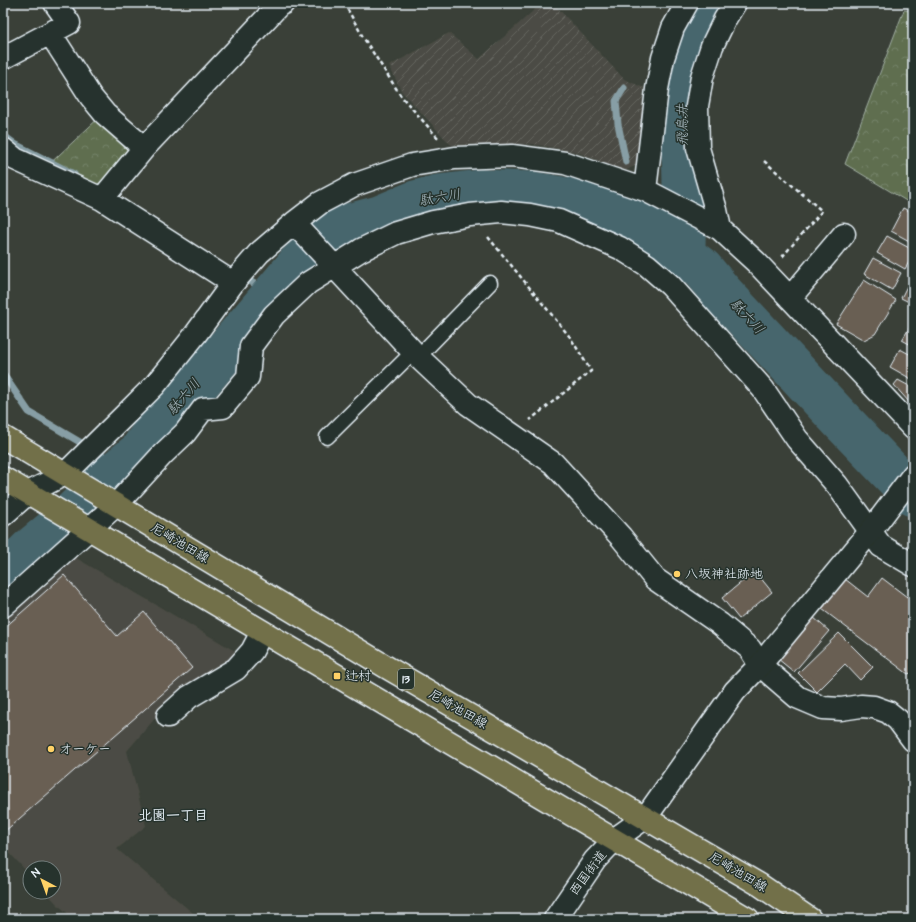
<svg xmlns="http://www.w3.org/2000/svg" width="916" height="922" font-family="'Architects Daughter','Klee One',sans-serif">
	<defs>
		<pattern id="industrial-furrows" width="10" height="10" patternUnits="userSpaceOnUse"><rect width="10" height="10" fill="#4b4c44"/><path d="M-1 1l2-2M0 10L10 0M9 11l2-2" fill="none" stroke="#656660"/></pattern>
		<pattern id="forest-crowns" width="20" height="18" patternUnits="userSpaceOnUse"><rect width="20" height="18" fill="#5e6e50"/><path d="M2 6a3 3 0 1 1 6 0M12 15a3 3 0 1 1 6 0" fill="none" stroke="#75836a"/></pattern>
	</defs>
	<rect width="100%" height="100%" fill="#3a4038"/>
	<filter id="ink" filterUnits="userSpaceOnUse"><feTurbulence type="fractalNoise" baseFrequency=".025" numOctaves="2"/><feDisplacementMap in="SourceGraphic" scale="8" xChannelSelector="R" yChannelSelector="G"/><feConvolveMatrix kernelMatrix="1 2 1 2 8 2 1 2 1" color-interpolation-filters="sRGB"/></filter>
	<g filter="url(#ink)">
		<path fill="#4b4c44" d="M66,552L240,654L170,701L127,751L146,826L117,849L194,914L192,919H74L57,904L46,892H54V868H30V875L3,846V607Z"/>
		<path fill="url(#industrial-furrows)" d="M542,3H553L624,79L644,88L638,164L625,171L576,152L532,144L451,145L402,92L389,66L449,33L479,59Z"/>
		<path fill="url(#forest-crowns)" stroke="#a3b0a4" d="M904,10L913,11V205L845,164Z
			M103,114L135,143L99,192L44,169Z"/>
		<g fill="none" stroke-linecap="round" stroke-linejoin="round">
			<path stroke="#879ea5" stroke-width="7" d="M624,88L616,101L618,124L626,162
				M3,135L15,144L74,174
				M242,276L272,295
				M3,374L29,412L122,467"/>
			<path stroke="#47666d" stroke-width="43" d="M684,255C684,232 685,209 684,185C684,156 680,126 683,97C687,63 704,31 723,3
				M3,577L31,549L61,524L106,480L140,452L157,428L194,388L298,265L315,249L345,226L379,217L415,202L438,196L481,191L531,193L556,197L607,208L633,218L702,269L722,293L841,420L913,495"/>
		</g>
		<path fill="#695e53" stroke="#e8f1f8" d="M903,208L913,213V243L891,231Z
			M887,236L913,250V255L905,269L877,253Z
			M873,258L901,273L892,290L864,274Z
			M913,274V304L901,298Z
			M864,280L896,300L875,334L864,340L836,324Z
			M913,322V346L902,340Z
			M900,349L913,356V380L890,367Z
			M898,380L913,388V405L909,402L894,385Z
			M755,571L772,592L739,619L722,598Z
			M64,575L117,636L144,612L192,668L4,832L3,830V629Z
			M882,578L907,597L913,590V672L908,674L822,609L845,579L868,597Z
			M813,617L829,631L794,672L778,659Z
			M839,633L873,667L860,680L845,664L817,692L798,673Z"/>
		<g fill="none" stroke-linecap="round" stroke-linejoin="round">
			<defs>
				<path id="service" d="M418,357L490,283
					M327,437L413,352"/>
				<path id="minor" d="M50,33L91,97L105,114L144,148
					M3,58L69,23L55,3
					M3,149L15,159L102,199L233,283
					M645,190L657,89L663,58L673,28L687,3
					M102,199L144,148L279,5L283,3
					M294,223L418,357L468,404L553,463L621,537L655,579L720,624L750,649L760,665L797,697L823,708L841,709L861,706L874,707L888,712L898,720L913,740
					M720,229L716,210L698,148L697,106L702,77L712,46L725,19L735,3
					M790,298L844,234
					M3,515L28,493L65,474L126,414L155,385L195,335L233,283L259,253L294,223L320,203L354,185L412,165L455,158L512,156L565,163L645,190L720,229L756,262L913,428
					M3,606L116,505L163,454L185,433L203,409L223,407L248,377L251,346L274,315L308,283L361,250L396,233L433,222L470,215L501,212L530,215L559,221L620,248L647,265L670,285L763,389L797,439L837,485L881,546L913,565
					M168,716L189,697L236,669L252,651L262,632
					M555,919L595,860L615,839L646,817"/>
				<path id="tertiary" d="M646,817L735,691L760,665L870,532L913,475"/>
				<path id="primary" d="M3,437L388,668L760,885L810,919
					M3,478L748,919"/>
			</defs>
			<use href="#service" stroke="#e8f1f8" stroke-width="17"/>
			<use href="#minor" stroke="#e8f1f8" stroke-width="25"/>
			<use href="#tertiary" stroke="#e8f1f8" stroke-width="25"/>
			<use href="#primary" stroke="#e8f1f8" stroke-width="25"/>
			<path stroke="#e8f1f8" stroke-width="2.5" stroke-dasharray="4 3" stroke-linecap="butt" d="M344,3L363,37L401,96L438,138
				M764,161L822,211L782,257
				M488,237L570,337L591,371L530,420"/>
			<use href="#service" stroke="#26332d" stroke-width="14"/>
			<use href="#minor" stroke="#26332d" stroke-width="22"/>
			<use href="#tertiary" stroke="#26332d" stroke-width="22"/>
			<use href="#primary" stroke="#726f4a" stroke-width="22"/>
		</g>
	</g>
	<g fill="#ffd166" stroke="#26332d" stroke-width="1.5">
		<circle cx="677" cy="574" r="4"/>
		<rect x="333" y="672" width="8" height="8" rx="2"/>
		<circle cx="51" cy="749" r="4"/>
	</g>
	<g text-anchor="middle" dominant-baseline="central" stroke-width="3" stroke-linejoin="round" paint-order="stroke">
		<rect fill="#26332d" stroke="#aeb8bb" stroke-width="1" x="398" y="669" width="16" height="20" rx="3"/>
		<g font-size="12" font-weight="bold" fill="#e8f1f8">
			<text x="406" y="679">13</text>
		</g>
		<g font-size="13" fill="#e8f1f8" stroke="#26332d">
			<text transform="translate(180 543) rotate(31)">尼崎池田線</text>
			<text transform="translate(458 709) rotate(30)">尼崎池田線</text>
			<text transform="translate(738 872) rotate(31)">尼崎池田線</text>
			<text transform="translate(588 873) rotate(-53)">西国街道</text>
		</g>
		<g font-size="13" fill="#e8f1f8" stroke="#26332d" text-anchor="start">
			<text x="685" y="574">八坂神社跡地</text>
			<text x="345" y="676">辻村</text>
			<text x="59" y="749">オーケー</text>
		</g>
		<g font-size="14" font-style="italic" fill="#a8b9c0" stroke="#26332d">
			<text transform="translate(683 125) rotate(-90)">飛鳥井</text>
			<text transform="translate(440 198) rotate(-10)">駄六川</text>
			<text transform="translate(747 317) rotate(47)">駄六川</text>
			<text transform="translate(184 397) rotate(-49)">駄六川</text>
		</g>
		<g font-size="14" font-weight="bold" fill="#e8f1f8" stroke="#26332d">
			<text x="173" y="816">北園一丁目</text>
		</g>
	</g>
	<rect width="916" height="922" fill="none" stroke="#26332d" stroke-width="16"/>
	<rect x="8" y="8" width="900" height="906" fill="none" stroke="#e8f1f8" stroke-width="1.5" filter="url(#ink)"/>
	<g transform="translate(42 880) rotate(319)"><circle r="19" fill="#26332d" stroke="#747f7e"/>
	<path d="M0-3L7 15L0 10L-7 15Z" fill="#ffd166"/>
	<text y="-6" font-size="11" font-weight="bold" text-anchor="middle" fill="#e8f1f8">N</text>
	</g>
</svg>
